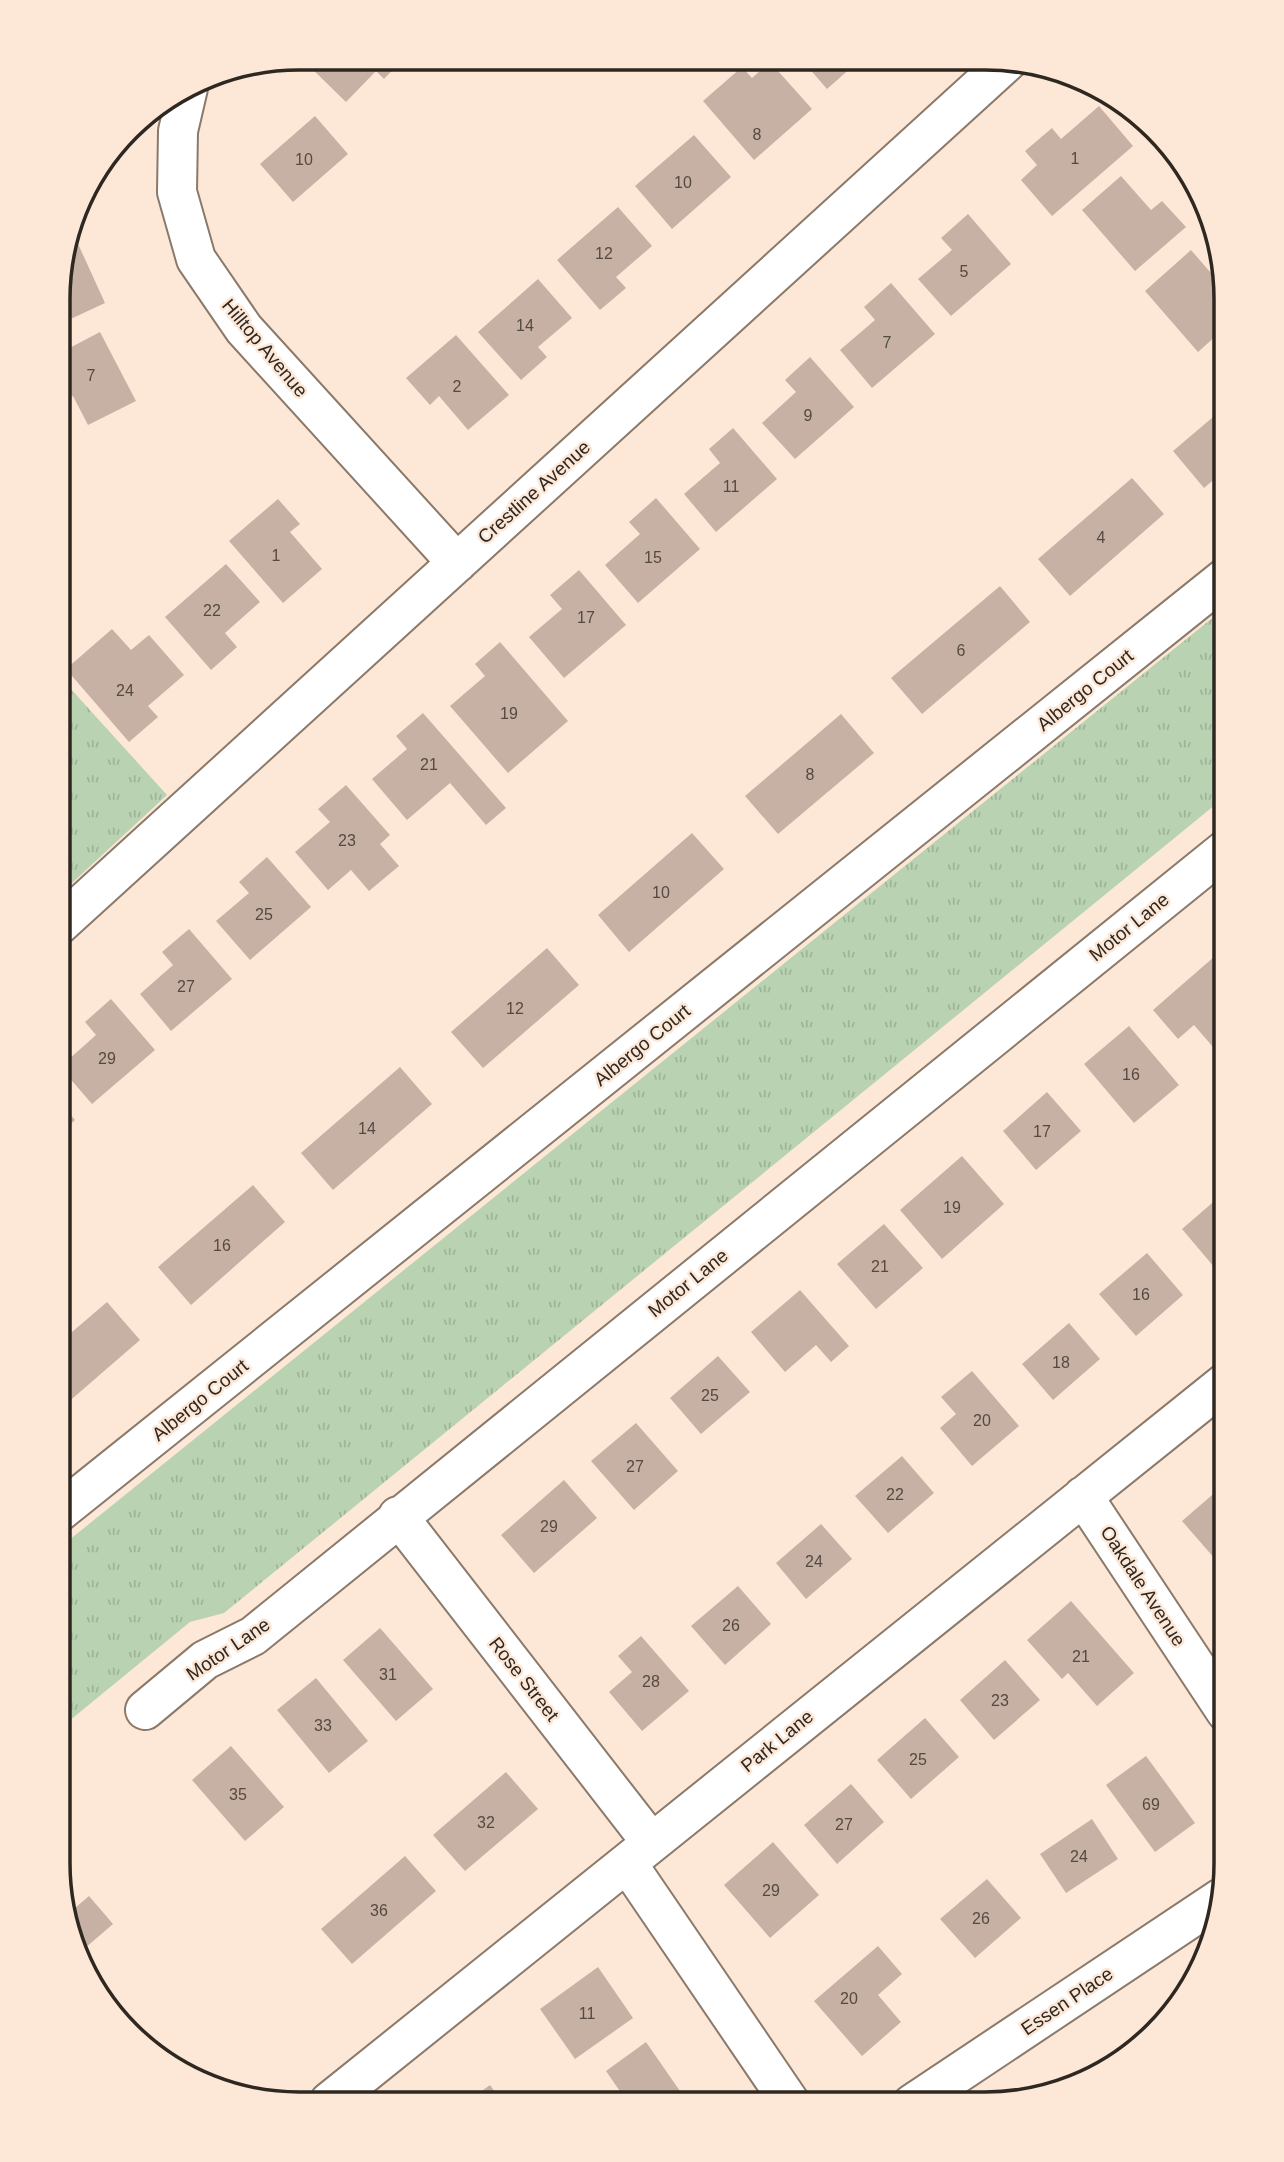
<svg xmlns="http://www.w3.org/2000/svg" width="1284" height="2162" font-family="Arial,sans-serif">
	<defs>
		<pattern id="grass-tufts" width="24" height="20" patternUnits="userSpaceOnUse" patternTransform="scale(1.75)"><rect width="24" height="20" fill="#b8d2b2"/><path d="M3 7l-1-3M5 7V3M7 7l1-3M15 17l-1-3M17 17v-4M19 17l1-3" fill="none" stroke="#9eb499"/></pattern>
	</defs>
	<rect width="100%" height="100%" fill="#fde8d8"/>
	<path fill="url(#grass-tufts)" d="M1226,607V796L224,1613L190,1622L58,1730V1549Z
		M59,676L167,795L59,895Z"/>
	<path fill="#c7b1a4" d="M309,58H404L384,79L376,71L346,102L305,62Z
		M801,59H861L827,89Z
		M770,62L812,109L754,160L703,101L742,67L752,78Z
		M1099,106L1133,146L1052,216L1021,180L1037,165L1025,151L1052,128L1061,139Z
		M315,116L348,154L293,202L260,164Z
		M694,135L731,177L672,229L635,186Z
		M1121,176L1151,210L1162,201L1186,227L1135,271L1082,210Z
		M618,207L652,246L616,277L626,288L600,310L557,260Z
		M968,214L1011,264L951,316L918,279L952,250L941,238Z
		M74,235L105,303L60,324V268L69,238Z
		M1191,250L1224,288L1226,299V327L1198,352L1145,291Z
		M538,279L572,318L538,347L547,357L521,380L478,332Z
		M891,283L935,334L872,388L840,350L875,320L864,307Z
		M100,332L136,401L88,425L73,396L60,403V353Z
		M456,335L509,395L468,430L439,396L430,405L406,378Z
		M810,357L854,407L795,459L762,423L796,392L785,380Z
		M1226,406V469L1204,488L1173,451Z
		M733,428L777,479L716,532L684,494L720,463L709,449Z
		M1132,478L1164,514L1070,596L1038,559Z
		M656,498L700,549L638,603L605,565L640,534L629,522Z
		M278,499L300,524L290,532L322,569L283,603L229,541Z
		M226,564L260,602L225,633L237,647L211,670L165,617Z
		M579,570L626,625L564,678L529,637L562,609L550,595Z
		M1000,586L1030,622L922,714L891,678Z
		M112,629L131,650L149,635L184,675L148,706L158,717L129,742L66,669Z
		M500,642L568,721L508,773L450,706L485,676L475,664Z
		M423,713L506,808L486,825L450,783L407,820L372,779L407,749L396,736Z
		M841,714L874,753L778,834L745,796Z
		M346,785L390,835L380,844L399,866L369,891L351,870L328,890L295,852L330,822L318,809Z
		M692,833L724,869L629,952L598,915Z
		M267,857L311,907L250,960L216,921L249,893L239,882Z
		M189,929L232,979L171,1031L140,994L173,965L162,952Z
		M547,948L579,985L483,1068L451,1032Z
		M1215,956L1226,969V1036L1213,1047L1194,1025L1178,1039L1153,1010Z
		M111,999L155,1050L92,1104L60,1067L96,1035L85,1022Z
		M1129,1026L1179,1085L1134,1123L1084,1064Z
		M400,1067L432,1104L333,1190L301,1153Z
		M1047,1092L1081,1131L1036,1170L1003,1131Z
		M59,1102L75,1120L59,1135Z
		M962,1156L1004,1204L942,1259L900,1210Z
		M253,1185L285,1222L191,1305L158,1267Z
		M1226,1191V1269L1220,1274L1182,1229Z
		M884,1224L923,1268L876,1309L837,1264Z
		M1147,1253L1183,1295L1136,1336L1099,1294Z
		M800,1290L849,1346L831,1362L816,1345L785,1372L751,1332Z
		M107,1302L140,1340L58,1411V1344Z
		M1069,1323L1100,1359L1053,1400L1022,1364Z
		M718,1356L750,1392L701,1434L670,1398Z
		M972,1371L1019,1426L972,1466L940,1428L956,1414L941,1397Z
		M636,1423L678,1471L634,1510L591,1461Z
		M902,1456L934,1493L888,1533L855,1496Z
		M564,1480L597,1518L534,1573L501,1535Z
		M1226,1483V1564L1222,1567L1182,1521Z
		M821,1524L852,1559L806,1599L776,1563Z
		M738,1586L771,1624L725,1665L691,1626Z
		M1071,1601L1134,1673L1097,1706L1068,1673L1062,1679L1027,1640Z
		M380,1628L433,1689L396,1721L343,1660Z
		M641,1636L689,1691L642,1731L609,1692L632,1672L618,1656Z
		M1005,1660L1040,1700L994,1740L960,1700Z
		M316,1678L368,1741L329,1773L277,1710Z
		M925,1718L959,1757L911,1799L877,1760Z
		M231,1746L284,1807L245,1841L192,1780Z
		M1146,1756L1195,1823L1155,1852L1106,1785Z
		M506,1772L538,1809L465,1871L433,1835Z
		M851,1784L884,1822L837,1864L804,1825Z
		M1092,1819L1118,1859L1066,1893L1040,1854Z
		M773,1842L819,1895L770,1938L724,1885Z
		M405,1856L436,1891L352,1964L321,1929Z
		M987,1879L1021,1918L975,1958L940,1919Z
		M89,1896L113,1924L77,1955L68,1914Z
		M878,1946L902,1974L878,1995L901,2022L862,2056L814,2001Z
		M598,1967L633,2018L575,2059L540,2009Z
		M646,2042L682,2094L667,2103H628L606,2071Z
		M490,2085L503,2103H465Z"/>
	<g fill="none" stroke-linecap="round" stroke-linejoin="round">
		<defs>
			<path id="street" d="M188,88L178,131L177,192L196,259L244,329L457,563
				M59,925L1009,60
				M1083,1496L1226,1712
				M58,1513L1226,577
				M398,1516L651,1842
				M145,1710L205,1660L253,1636L1226,849
				M627,1863L791,2104
				M329,2102L1226,1382
				M912,2104L1221,1898"/>
		</defs>
		<use href="#street" stroke="#8b796a" stroke-width="42"/>
		<use href="#street" stroke="#fff" stroke-width="38"/>
	</g>
	<g text-anchor="middle" dominant-baseline="central" stroke-width="5" stroke-linejoin="round" paint-order="stroke">
		<g font-size="16" fill="#554a42">
			<text x="757" y="134">8</text>
			<text x="1075" y="158">1</text>
			<text x="304" y="159">10</text>
			<text x="683" y="182">10</text>
			<text x="604" y="253">12</text>
			<text x="964" y="271">5</text>
			<text x="525" y="325">14</text>
			<text x="887" y="342">7</text>
			<text x="91" y="375">7</text>
			<text x="457" y="386">2</text>
			<text x="808" y="415">9</text>
			<text x="731" y="486">11</text>
			<text x="1101" y="537">4</text>
			<text x="276" y="555">1</text>
			<text x="653" y="557">15</text>
			<text x="212" y="610">22</text>
			<text x="586" y="617">17</text>
			<text x="961" y="650">6</text>
			<text x="125" y="690">24</text>
			<text x="509" y="713">19</text>
			<text x="429" y="764">21</text>
			<text x="810" y="774">8</text>
			<text x="347" y="840">23</text>
			<text x="661" y="892">10</text>
			<text x="264" y="914">25</text>
			<text x="186" y="986">27</text>
			<text x="515" y="1008">12</text>
			<text x="107" y="1058">29</text>
			<text x="1131" y="1074">16</text>
			<text x="367" y="1128">14</text>
			<text x="1042" y="1131">17</text>
			<text x="952" y="1207">19</text>
			<text x="222" y="1245">16</text>
			<text x="880" y="1266">21</text>
			<text x="1141" y="1294">16</text>
			<text x="1061" y="1362">18</text>
			<text x="710" y="1395">25</text>
			<text x="982" y="1420">20</text>
			<text x="635" y="1466">27</text>
			<text x="895" y="1494">22</text>
			<text x="549" y="1526">29</text>
			<text x="814" y="1561">24</text>
			<text x="731" y="1625">26</text>
			<text x="1081" y="1656">21</text>
			<text x="388" y="1674">31</text>
			<text x="651" y="1681">28</text>
			<text x="1000" y="1700">23</text>
			<text x="323" y="1725">33</text>
			<text x="918" y="1759">25</text>
			<text x="238" y="1794">35</text>
			<text x="1151" y="1804">69</text>
			<text x="486" y="1822">32</text>
			<text x="844" y="1824">27</text>
			<text x="1079" y="1856">24</text>
			<text x="771" y="1890">29</text>
			<text x="379" y="1910">36</text>
			<text x="981" y="1918">26</text>
			<text x="849" y="1998">20</text>
			<text x="587" y="2013">11</text>
		</g>
		<g font-size="19" fill="#2f2821" stroke="#fde8d8">
			<text transform="translate(265 348) rotate(50)">Hilltop Avenue</text>
			<text transform="translate(534 492) rotate(-42)">Crestline Avenue</text>
			<text transform="translate(1085 690) rotate(-39)">Albergo Court</text>
			<text transform="translate(1129 927) rotate(-39)">Motor Lane</text>
			<text transform="translate(642 1045) rotate(-39)">Albergo Court</text>
			<text transform="translate(688 1283) rotate(-39)">Motor Lane</text>
			<text transform="translate(200 1400) rotate(-39)">Albergo Court</text>
			<text transform="translate(1143 1586) rotate(57)">Oakdale Avenue</text>
			<text transform="translate(228 1649) rotate(-34)">Motor Lane</text>
			<text transform="translate(524 1679) rotate(52)">Rose Street</text>
			<text transform="translate(777 1741) rotate(-39)">Park Lane</text>
			<text transform="translate(1067 2001) rotate(-34)">Essen Place</text>
		</g>
	</g>
	<path d="M0 0H1284V2162H0ZM299 70H985A229 229 0 0 1 1214 299V1863A229 229 0 0 1 985 2092H299A229 229 0 0 1 70 1863V299A229 229 0 0 1 299 70Z" fill="#fde8d8" fill-rule="evenodd"/>
	<path fill="none" stroke="#2f2821" stroke-width="3.5" d="M299 70H985A229 229 0 0 1 1214 299V1863A229 229 0 0 1 985 2092H299A229 229 0 0 1 70 1863V299A229 229 0 0 1 299 70Z"/>
</svg>
